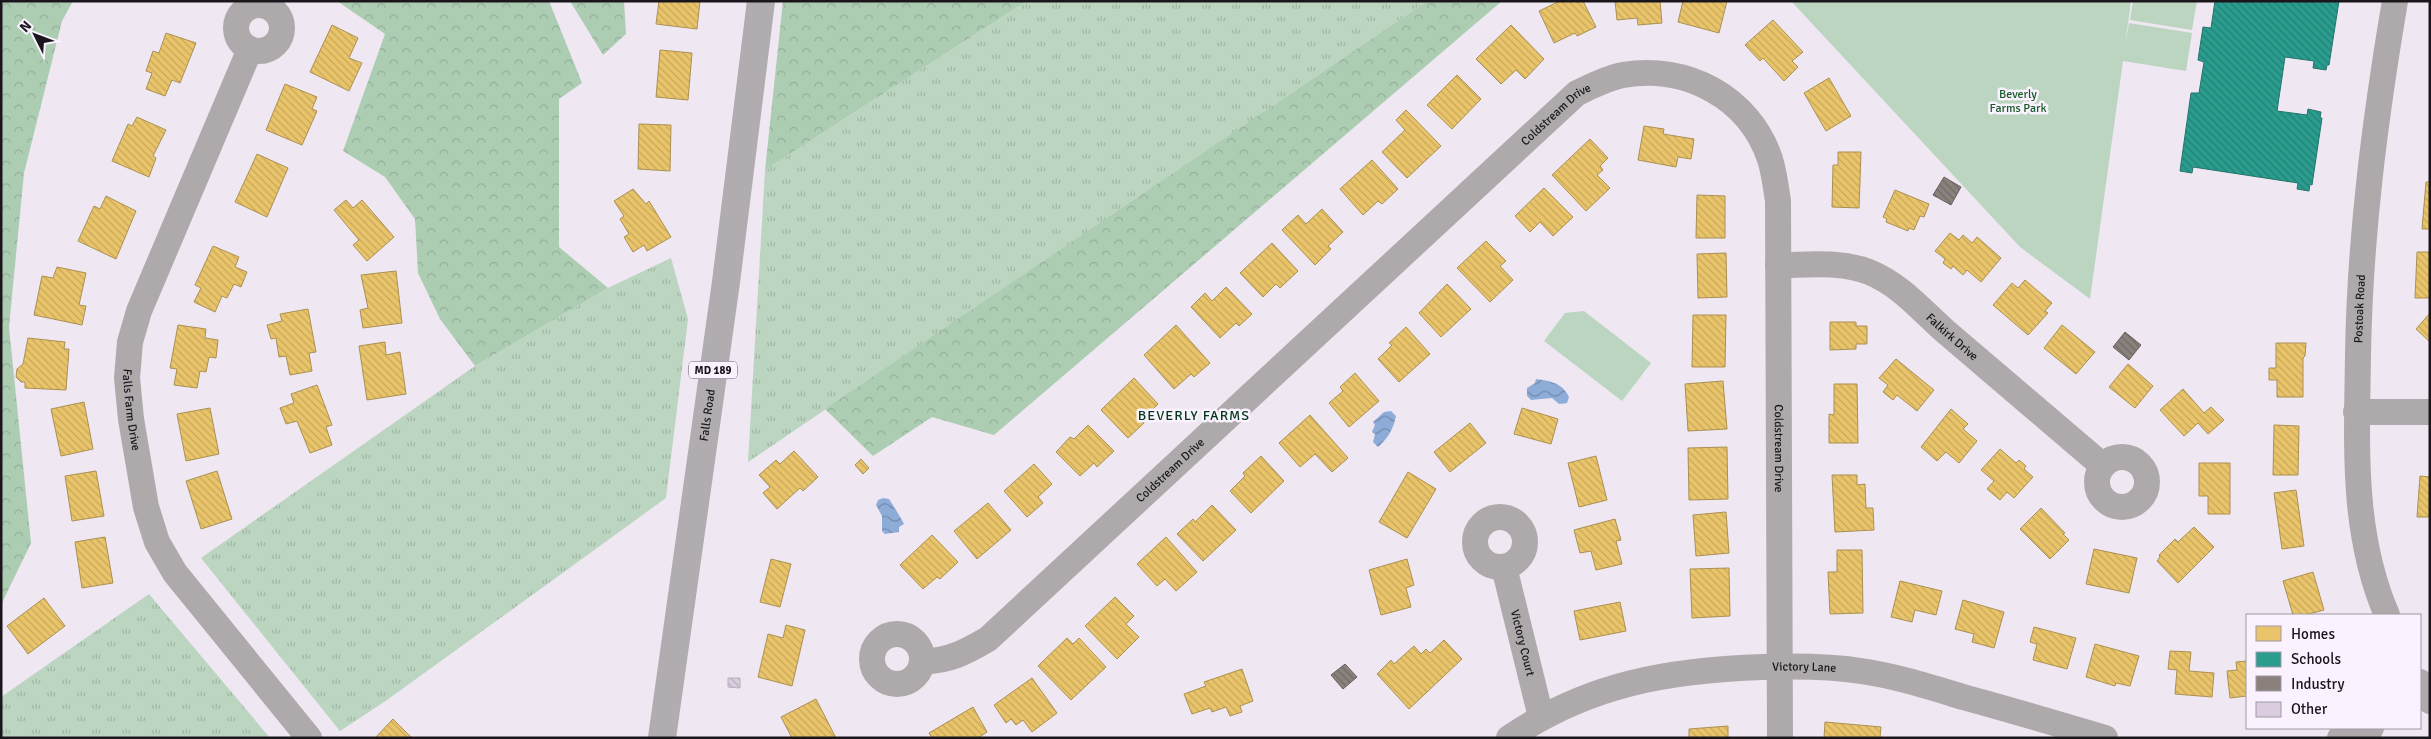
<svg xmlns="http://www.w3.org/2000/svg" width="2431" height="739" font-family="Signika,sans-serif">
	<defs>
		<pattern id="grass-tufts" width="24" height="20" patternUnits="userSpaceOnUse" patternTransform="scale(1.25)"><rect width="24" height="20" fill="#bbd5c0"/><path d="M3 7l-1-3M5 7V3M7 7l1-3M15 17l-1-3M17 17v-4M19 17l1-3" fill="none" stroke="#a0b6a4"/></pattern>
		<pattern id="forest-crowns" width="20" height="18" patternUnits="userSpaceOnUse" patternTransform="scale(1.25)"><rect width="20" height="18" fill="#adcdb3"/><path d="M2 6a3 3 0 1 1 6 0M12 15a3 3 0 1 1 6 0" fill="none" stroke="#94af99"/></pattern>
		<pattern id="water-waves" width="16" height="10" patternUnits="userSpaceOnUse" patternTransform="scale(1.25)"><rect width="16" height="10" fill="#8dacd8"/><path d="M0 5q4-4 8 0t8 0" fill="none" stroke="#728bae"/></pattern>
		<pattern id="homes-back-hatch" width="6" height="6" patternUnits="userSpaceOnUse" patternTransform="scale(1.25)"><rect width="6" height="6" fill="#e9c46a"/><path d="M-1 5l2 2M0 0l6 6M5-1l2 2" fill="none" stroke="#c7a85b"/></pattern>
		<pattern id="schools-back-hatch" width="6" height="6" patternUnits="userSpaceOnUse" patternTransform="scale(1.25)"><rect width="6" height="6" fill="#2a9d8f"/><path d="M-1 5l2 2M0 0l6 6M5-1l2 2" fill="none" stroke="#237f74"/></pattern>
		<pattern id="industry-back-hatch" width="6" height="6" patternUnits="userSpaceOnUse" patternTransform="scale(1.25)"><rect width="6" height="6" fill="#8a817c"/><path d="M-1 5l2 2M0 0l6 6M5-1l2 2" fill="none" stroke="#706965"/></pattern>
		<pattern id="building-back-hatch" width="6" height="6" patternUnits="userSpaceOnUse" patternTransform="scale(1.25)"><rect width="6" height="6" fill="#dacddf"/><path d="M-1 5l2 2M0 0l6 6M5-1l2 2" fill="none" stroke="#baafbf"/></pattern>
	</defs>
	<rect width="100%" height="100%" fill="#efe7f2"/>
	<path fill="url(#grass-tufts)" d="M1027,1H1427L748,462L765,170Z
		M671,258L688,319L666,498L387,700L340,731L201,558L475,366L608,288Z
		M149,594L270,738H1V697Z"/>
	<path fill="url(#forest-crowns)" d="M1,1H73L62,21L24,173L9,327L31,543L1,605Z
		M337,1H549L582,83L559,99V247L608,288L475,366L440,319L418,273L415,219L385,177L343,151L385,34Z
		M570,1H624L626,34L603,55Z
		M783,1H1027L765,170Z
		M1427,1H1502L994,435L932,417L873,456L825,409Z"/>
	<path fill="#bbd5c0" d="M1791,1H2131L2125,46L2129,23L2192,33L2186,71L2123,61L2090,299L2020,247Z
		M2133,1H2197L2192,30L2130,20Z
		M1584,311L1651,363L1622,401L1544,341L1565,313Z"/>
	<path fill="url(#water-waves)" d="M1536,379C1551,381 1562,383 1569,397L1567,403L1559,404L1552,398L1531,400L1527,396V388L1535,383Z
		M1391,411L1396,416C1393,430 1388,438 1378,447L1373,442L1375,434L1372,432L1375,425L1373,422L1384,412Z
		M883,498L889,499C891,502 903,521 904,524L899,527V532L885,534L882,531V516L876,505L878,500Z"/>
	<path fill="url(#homes-back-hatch)" stroke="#ab9053" d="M659,1H700L697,29L656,24Z
		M1560,1H1583L1596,27L1577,36L1575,33L1554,43L1539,11Z
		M1615,1H1660L1662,23L1638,25L1637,18L1617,20Z
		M1683,1H1727L1719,33L1678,22Z
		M1773,20L1803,52L1792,61L1798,67L1784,81L1763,58L1760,61L1745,45Z
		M332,25L358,38L349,58L362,63L349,91L310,72Z
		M1511,25L1544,59L1525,79L1516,70L1501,84L1476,59Z
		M166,33L196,43L180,83L172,80L165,96L146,89L152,73L146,71L153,51L159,53Z
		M660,50L692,53L688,100L656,97Z
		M1457,75L1481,99L1452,129L1427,105Z
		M1829,78L1851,116L1826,131L1804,93Z
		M285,84L317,97L312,109L317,111L302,145L266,130Z
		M1406,110L1441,146L1407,178L1382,152L1405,130L1396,120Z
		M137,117L166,130L153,156L156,158L149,177L112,161L128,124L132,126Z
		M639,124L671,125L670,171L638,169Z
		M1644,126L1664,129L1663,134L1694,139L1691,159L1678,157L1676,167L1638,160Z
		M1590,139L1608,158L1600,166L1603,170L1597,175L1610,188L1586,211L1552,175Z
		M1838,152H1861L1859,208L1832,207L1833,165H1838Z
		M257,154L288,168L267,217L235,202Z
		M1372,160L1398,189L1382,204L1378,201L1363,215L1340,189Z
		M2426,182H2430V229H2422Z
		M1544,188L1573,217L1553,236L1540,222L1530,232L1515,216Z
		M633,189L646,204L649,201L671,237L647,251L644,245L633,252L624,237L629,234L620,219L624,216L614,201Z
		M1895,190L1929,204L1924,217L1920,216L1914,230L1909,228L1908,231L1886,222L1887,219L1883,217Z
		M1697,195L1725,196V238H1696Z
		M106,196L136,211L116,259L78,241L94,206L100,209Z
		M346,200L353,208L362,200L394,237L367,261L353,245L359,240L334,210Z
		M1322,209L1343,232L1328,246L1331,249L1315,265L1282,230L1298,215L1306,224Z
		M1950,233L1959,240L1963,235L1972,243L1977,237L2001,258L1981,282L1967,270L1963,275L1953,266L1951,269L1943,263L1945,259L1935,251Z
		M1486,241L1506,261L1500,266L1513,280L1490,302L1457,268Z
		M1272,243L1298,271L1280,288L1276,284L1263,297L1240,273Z
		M213,246L239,257L235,267L247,272L241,287L234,284L227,298L222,296L215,312L194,302L201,288L195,285Z
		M2417,252H2430V298H2415Z
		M1726,253L1727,297L1698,298L1697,254Z
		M57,267L86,273L79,305L86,306L82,325L34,315L42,276L53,278Z
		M396,271L402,323L363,328L360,310L368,308L361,275Z
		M2025,280L2052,303L2045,311L2048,313L2028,335L1993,305L2012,283L2018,288Z
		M1447,284L1471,309L1441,337L1419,313Z
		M1226,287L1252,314L1239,326L1236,323L1220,338L1191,307L1205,293L1212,301Z
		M308,309L316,352L309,353L312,371L290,375L286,356L279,357L276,338L271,339L267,325L282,321L280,314Z
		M2430,313V342L2416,329Z
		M1693,315H1726L1725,367H1692Z
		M1830,322H1856V326H1867V344H1856V349L1830,350Z
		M178,325L206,329L205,338L218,340L216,358L209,357L206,372L200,371L197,388L174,385L177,369L170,368Z
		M1176,325L1210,363L1194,377L1191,374L1174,389L1144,355Z
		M2062,325L2095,352L2076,374L2044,348Z
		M1406,327L1430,354L1399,382L1378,359L1392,345L1389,343Z
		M28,338L65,342L64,349H69L66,390L25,388V382H21L16,377L17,369L23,364Z
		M385,342L386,355L400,352L406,394L367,400L359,346Z
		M2276,343H2306L2305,356L2303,358V397H2277V380H2269V368H2276Z
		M1896,359L1934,390L1917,411L1897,395L1893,400L1883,392L1888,385L1879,378Z
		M2128,364L2153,386L2135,408L2109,387Z
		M1355,373L1379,401L1349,427L1329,403L1343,391L1340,387Z
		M1134,378L1158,404L1142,420L1144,423L1128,438L1101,410Z
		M1723,381L1727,429L1688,431L1685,384Z
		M1834,384H1857L1858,443H1829V414L1834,415Z
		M317,385L332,425L326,427L332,445L310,453L297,421L286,424L280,408L294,403L291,394Z
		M2183,389L2204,413L2211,407L2224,420L2208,434L2198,423L2184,436L2160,410Z
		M84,402L93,449L61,456L51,409Z
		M210,408L219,454L186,461L177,414Z
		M1522,408L1558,419L1551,444L1514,434Z
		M1951,409L1968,424L1963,429L1977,441L1959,463L1946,452L1937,461L1921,447Z
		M1310,415L1348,458L1332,472L1315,454L1300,467L1279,443Z
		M1470,423L1486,443L1450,472L1434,452Z
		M1088,425L1114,451L1097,467L1094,463L1080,476L1056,452L1070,437L1074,439Z
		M2274,425L2299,426L2298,475H2273Z
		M1727,447L1728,499L1689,500L1688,448Z
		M2000,449L2016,463L2019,460L2026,466L2024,469L2033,477L2014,498L2007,492L2000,500L1987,489L1994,481L1981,470Z
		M794,451L818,477L803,491L800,488L777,509L763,493L770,487L759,475L776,460L780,464Z
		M1261,456L1284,481L1251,513L1230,491L1245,476L1243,473Z
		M1596,456L1607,500L1579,507L1568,463Z
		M861,459L869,468L863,474L855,465Z
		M2199,463H2230V514H2208V496H2199Z
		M1034,464L1052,484L1038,497L1043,503L1027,517L1004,491Z
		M96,471L104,516L72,521L65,476Z
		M217,471L232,519L201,529L186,481Z
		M1408,472L1436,489L1407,538L1379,522Z
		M1832,475H1857V485L1865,484L1866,508H1873L1874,530L1835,532Z
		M2420,476L2430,477V517H2417Z
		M2296,490L2304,546L2282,549L2274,493Z
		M988,503L1011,530L977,559L954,531Z
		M1212,505L1236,530L1203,561L1177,534L1193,519L1195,522Z
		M2041,508L2065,533L2063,534L2069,540L2050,559L2020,529Z
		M1726,512L1729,553L1696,556L1693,515Z
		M1615,519L1621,540L1616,541L1622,564L1596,570L1591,551L1580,553L1574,530Z
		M2194,527L2214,547L2178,583L2157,561L2160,557L2159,555L2175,539L2178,542Z
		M932,535L958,562L940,579L937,577L923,589L900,565Z
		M105,537L113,583L82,588L75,542Z
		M1166,537L1197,572L1176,591L1165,579L1157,586L1137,564Z
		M2094,549L2137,558L2129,593L2086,584Z
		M1837,550H1862L1863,613L1830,614L1828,572H1837Z
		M771,559L791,564L780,607L760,602Z
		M1407,559L1414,585L1406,588L1411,607L1381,615L1369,570Z
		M1729,568L1730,616L1692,618L1690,569Z
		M2313,572L2324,610L2305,615H2293L2283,581Z
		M1900,581L1942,591L1936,615L1915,610L1912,622L1891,617Z
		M1115,597L1134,616L1126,624L1139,637L1117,659L1085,626Z
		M44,598L65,626L28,654L7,626Z
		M1963,600L2004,612L1994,648L1972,642L1974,634L1955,629Z
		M1620,602L1626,631L1580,640L1574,611Z
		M786,625L805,630L792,686L758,677L768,634L783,638Z
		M2034,627L2076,638L2067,669L2033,660L2037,644L2030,642Z
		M1067,638L1073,644L1079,638L1106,667L1071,700L1038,666Z
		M1444,640L1462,659L1409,709L1377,674L1391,660L1394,664L1414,646L1421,654L1426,649L1430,653Z
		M2095,644L2139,656L2130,686L2116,683L2115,686L2086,677Z
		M2170,651L2191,652L2189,671L2214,673L2212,697L2175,694L2177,670L2168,669Z
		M2247,661V696L2230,698L2227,671L2237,670L2236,662Z
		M1242,669L1253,701L1240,706L1242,712L1230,716L1226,707L1212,712L1210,708L1192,714L1184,694L1206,686L1204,682Z
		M1032,678L1057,713L1032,732L1023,720L1016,725L1011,719L1006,723L994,705Z
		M816,699L836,738H792L781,717Z
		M973,707L987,732L978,738H932L929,733Z
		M393,719L412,738H375Z
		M1825,722L1881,727L1880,738H1824Z
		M1728,726V738H1689V729Z"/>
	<path fill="url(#schools-back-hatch)" stroke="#25746c" d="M2215,1H2339L2329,65H2327L2326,70L2313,68L2314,61L2285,57L2277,111L2307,115L2308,109L2321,112L2320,118H2322L2312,185L2310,184L2309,191L2297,189L2298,183L2193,167L2192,173L2180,171L2191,93H2199L2204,62L2198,60L2203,27L2211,28Z"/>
	<path fill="url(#industry-back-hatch)" stroke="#68615f" d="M1944,177L1961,187L1951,205L1933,195Z
		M2125,332L2141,345L2129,360L2113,347Z
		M1345,664L1357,677L1343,689L1331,675Z"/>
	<path fill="url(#building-back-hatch)" stroke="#b7b2ba" d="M728,678H740V688L728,687Z"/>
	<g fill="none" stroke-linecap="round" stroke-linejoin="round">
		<g stroke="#aeaaab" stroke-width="26">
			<circle cx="259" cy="28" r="23"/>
			<path id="s1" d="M250,49L139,311L130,342L127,378L131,419L146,507L157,542L175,573L309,738"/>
			<path id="s2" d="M1778,265C1808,265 1841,261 1869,272C1901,285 1921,310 1946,332C1998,377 2051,421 2103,466"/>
			<path d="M2356,412H2430"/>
			<circle cx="2122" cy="482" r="25"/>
			<circle cx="1500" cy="542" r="25"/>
			<path id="s3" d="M1504,567L1541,717"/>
			<path id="s4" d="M2387,615C2351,532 2357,443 2358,354C2360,235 2375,119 2395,1"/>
			<circle cx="897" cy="659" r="25"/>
			<path id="s5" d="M922,661C947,662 966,652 988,639L1577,93C1592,86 1607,78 1623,75C1686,64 1749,97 1770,159C1774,172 1776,187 1778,201L1780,738"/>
			<path d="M2420,682L2430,701"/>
			<path id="s6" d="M1509,738C1588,684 1669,670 1763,667C1795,666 1829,666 1861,671C1896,676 1930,687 1963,697C2011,710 2058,724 2105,738"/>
			<path d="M2340,738L2371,728"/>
		</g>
		<path stroke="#b1acb0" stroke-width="28" id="s7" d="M662,738L726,282L761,1"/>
	</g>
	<g text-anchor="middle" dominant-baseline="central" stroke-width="5" stroke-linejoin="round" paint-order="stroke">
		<rect fill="#faf2fe" stroke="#5d5860" stroke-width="1" x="689" y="361.5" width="48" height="17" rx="4"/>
		<g font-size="11" font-weight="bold" fill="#1a161c">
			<text x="713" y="370">MD 189</text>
		</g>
		<g font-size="12" fill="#155a27" stroke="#faf2fe">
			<text x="2018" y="94">Beverly<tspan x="2018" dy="14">Farms Park</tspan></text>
		</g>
		<g font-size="12" fill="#1a161c" stroke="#faf2fe">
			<text stroke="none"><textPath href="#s5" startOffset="844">Coldstream Drive</textPath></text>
			<text stroke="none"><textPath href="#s4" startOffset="310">Postoak Road</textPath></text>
			<text stroke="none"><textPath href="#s2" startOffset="198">Falkirk Drive</textPath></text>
			<text stroke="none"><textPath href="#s1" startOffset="385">Falls Farm Drive</textPath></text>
			<text stroke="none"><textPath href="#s7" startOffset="326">Falls Road</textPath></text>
			<text stroke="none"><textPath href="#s5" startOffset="1398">Coldstream Drive</textPath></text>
			<text stroke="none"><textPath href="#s5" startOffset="319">Coldstream Drive</textPath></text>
			<text stroke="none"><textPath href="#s3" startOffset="78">Victory Court</textPath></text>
			<text stroke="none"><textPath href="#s6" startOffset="309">Victory Lane</textPath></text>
		</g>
		<g font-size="14" letter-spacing="1" fill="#003818" stroke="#faf2fe">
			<text x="1194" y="415">BEVERLY FARMS</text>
		</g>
	</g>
	<rect width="2431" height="739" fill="none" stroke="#1a161c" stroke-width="5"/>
	<rect x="2246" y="614" width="175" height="115" fill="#faf2fe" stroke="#a09aa4"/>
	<rect x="2256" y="626" width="25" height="15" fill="#e9c46a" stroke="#a09aa4"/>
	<text x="2291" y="639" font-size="15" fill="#1a161c">Homes</text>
	<rect x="2256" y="652" width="25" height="15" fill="#2a9d8f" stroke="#a09aa4"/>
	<text x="2291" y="664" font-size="15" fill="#1a161c">Schools</text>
	<rect x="2256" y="676" width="25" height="15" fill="#8a817c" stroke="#a09aa4"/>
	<text x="2291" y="689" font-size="15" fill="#1a161c">Industry</text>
	<rect x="2256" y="702" width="25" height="15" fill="#dacddf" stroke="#a09aa4"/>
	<text x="2291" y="714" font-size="15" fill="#1a161c">Other</text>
	<g transform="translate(35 35) rotate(312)" stroke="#faf2fe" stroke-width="4" paint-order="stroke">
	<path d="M0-4L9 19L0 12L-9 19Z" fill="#1a161c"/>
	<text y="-8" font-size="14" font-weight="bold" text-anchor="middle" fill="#1a161c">N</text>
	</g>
</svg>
